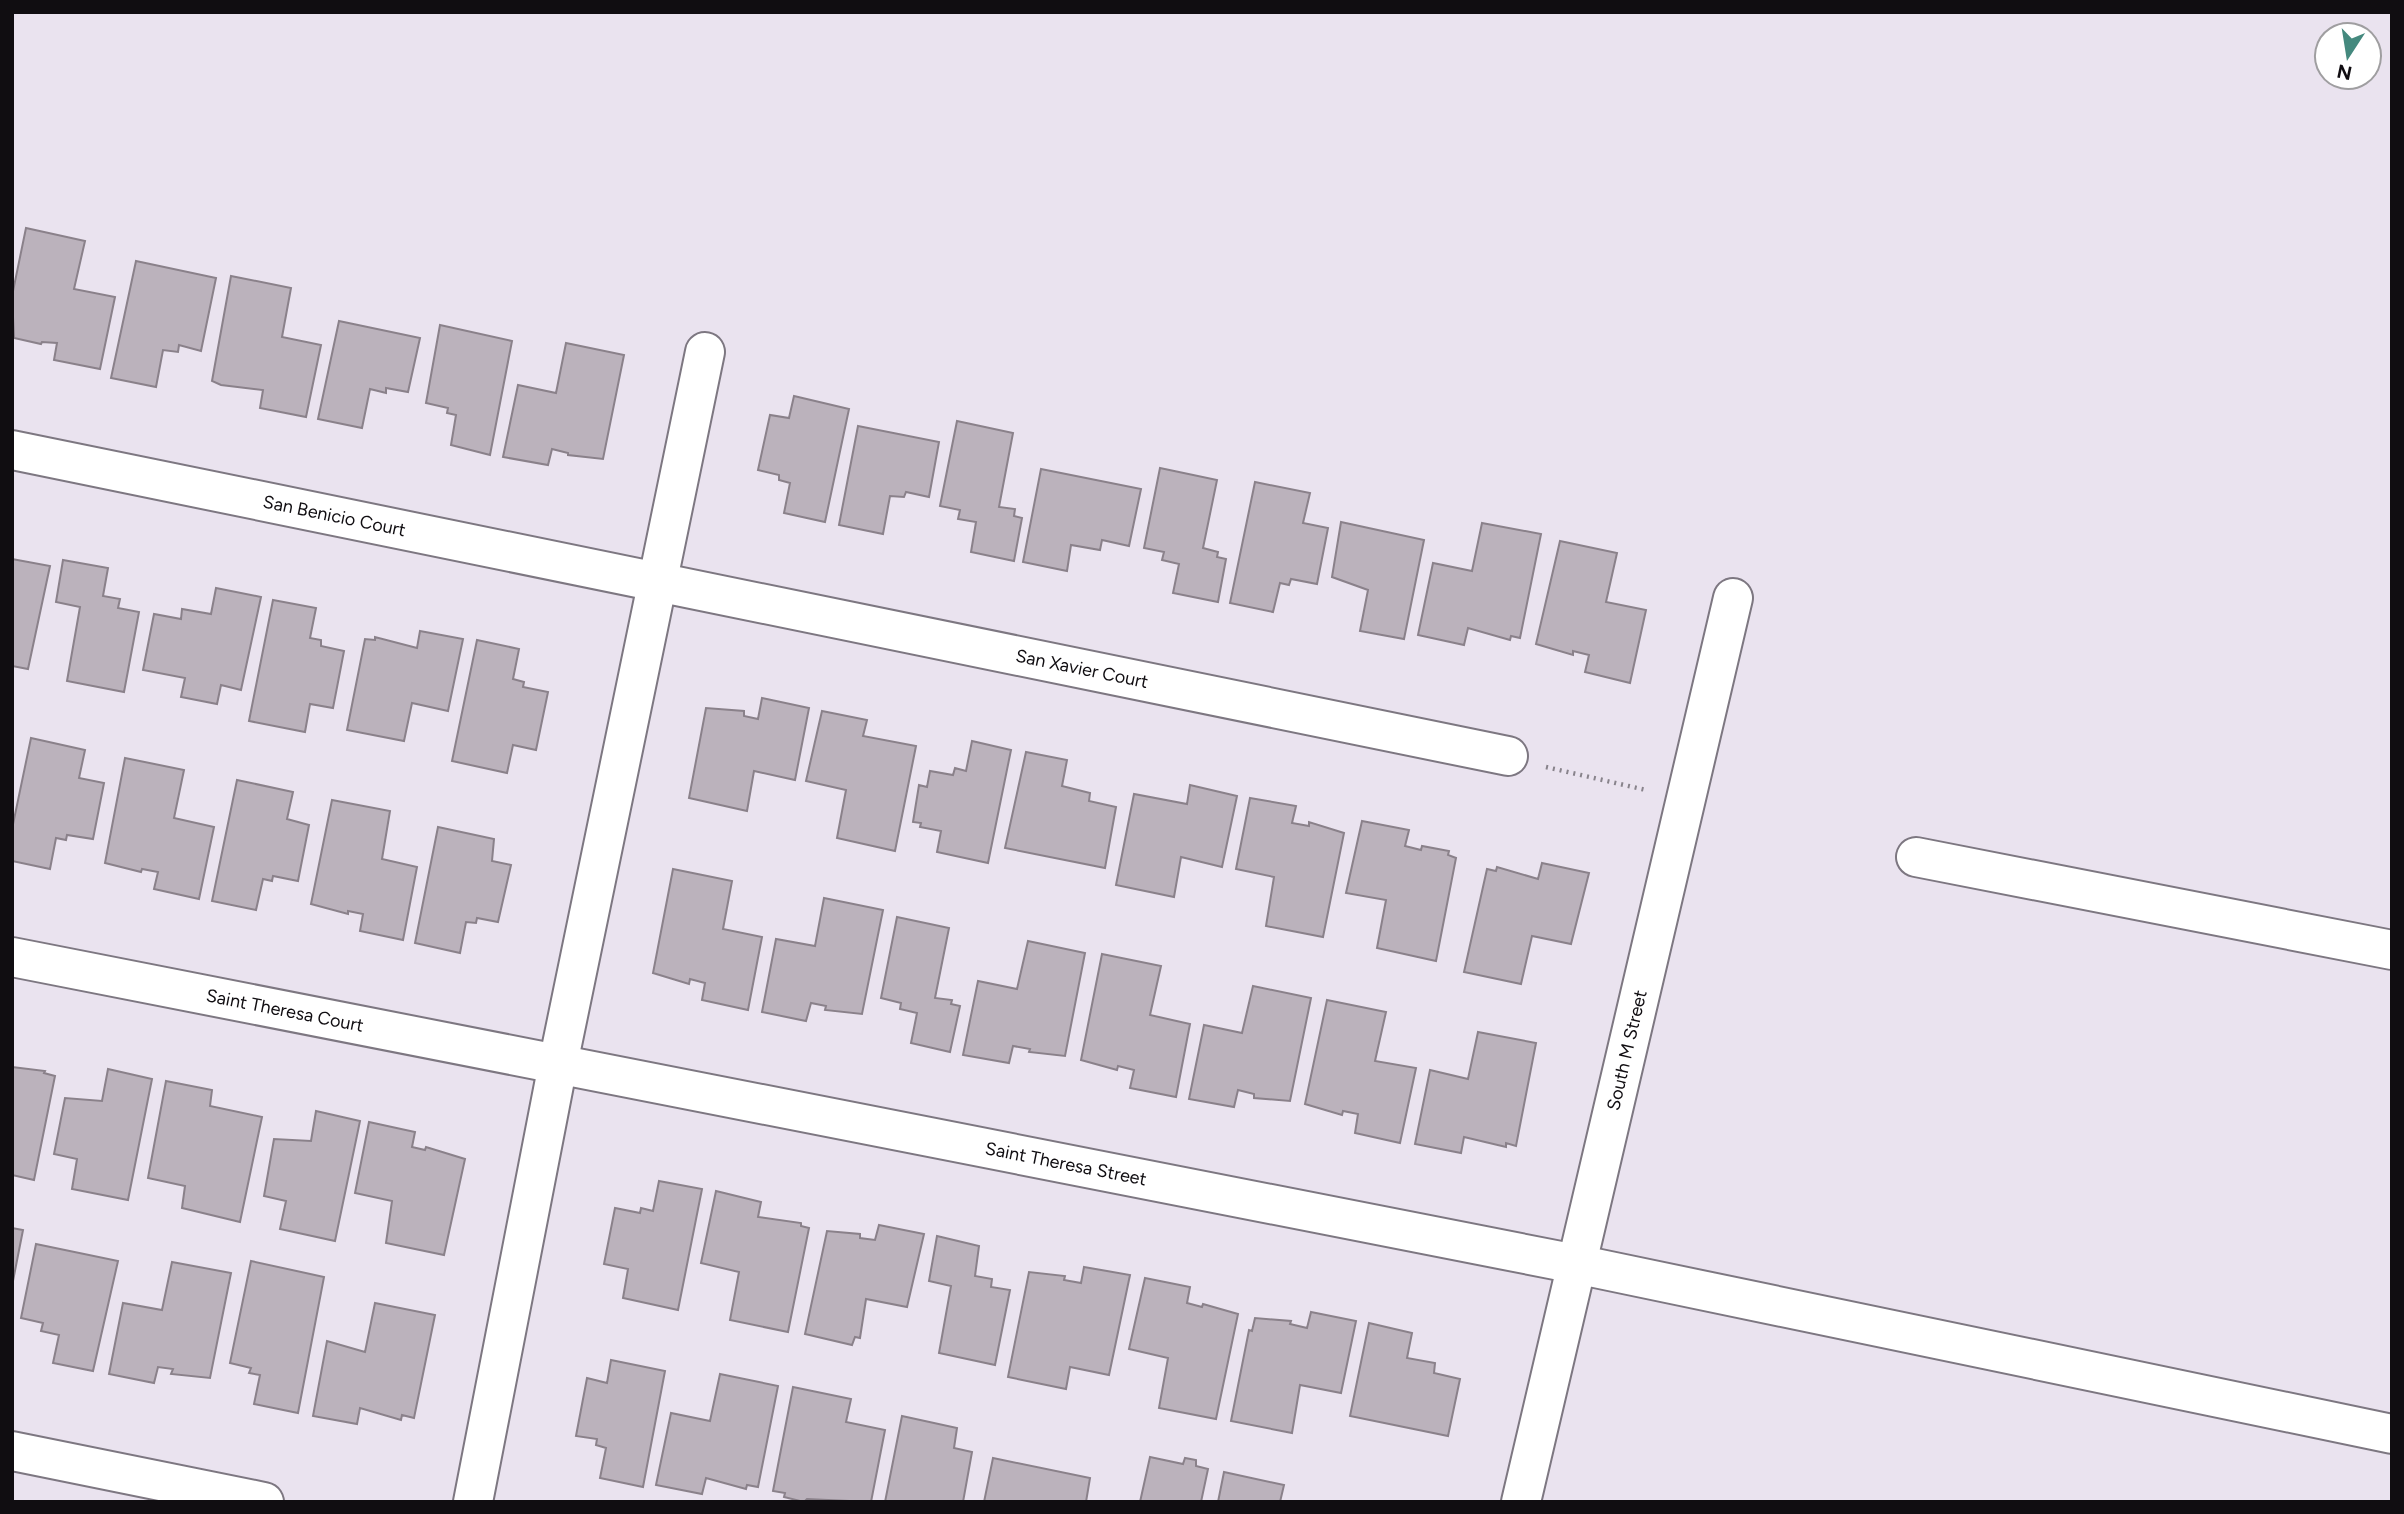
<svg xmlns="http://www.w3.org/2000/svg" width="2404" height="1514" font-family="Figtree,sans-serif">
	<rect width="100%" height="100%" fill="#eae3ef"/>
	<path fill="#bbb2bc" stroke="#8a818a" stroke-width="2" d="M26,228L85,241L74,289L115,297L100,369L54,360L57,343L42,342L41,344L14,338L12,296Z
		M136,261L216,278L201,351L179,345L178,352L163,350L156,387L111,378Z
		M231,276L291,288L282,337L321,345L306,417L260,408L263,390L221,385L212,381Z
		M339,321L420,338L408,392L386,388V393L370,389L362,428L318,419Z
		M440,325L512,341L490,455L451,445L456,415L447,413L448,408L426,403Z
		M566,343L624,355L603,459L568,455V453L552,449L548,465L503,457L518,385L556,393Z
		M794,396L849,409L825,522L784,513L790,483L779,480V475L758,470L770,415L789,418Z
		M957,421L1013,433L999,507L1015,509L1014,516L1022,518L1014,561L971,552L976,522L958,519L960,510L940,506Z
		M858,426L939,442L929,497L906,492L904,497L890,496L883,534L839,525Z
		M1160,468L1217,480L1203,548L1218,552L1217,557L1226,559L1218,602L1173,593L1179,564L1162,560L1164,552L1144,548Z
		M1041,469L1141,489L1129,546L1102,540L1100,550L1071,545L1067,571L1023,562Z
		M1255,482L1310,493L1303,523L1328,528L1317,584L1291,579L1289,585L1280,583L1273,612L1230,603Z
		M1341,522L1424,540L1404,639L1360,631L1368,590L1332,577Z
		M1482,523L1541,534L1520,638L1511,636L1510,640L1468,628L1464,645L1418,635L1433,563L1472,571Z
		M1560,541L1617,553L1606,602L1646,610L1630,683L1585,672L1589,655L1573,651V655L1536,644Z
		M12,559L50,566L28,669L12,666Z
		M63,560L108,568L103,596L120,599L118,608L139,612L124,692L67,681L80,607L56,602Z
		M216,588L261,597L241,690L221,685L217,704L181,697L185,678L143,670L154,614L181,619L182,609L211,614Z
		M273,600L316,608L310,638L321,640V646L344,651L333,708L310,704L305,732L249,721Z
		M420,631L463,639L448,711L412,703L404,741L347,730L365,639L375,640V637L417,648Z
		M477,640L519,649L513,679L524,682L523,687L548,692L536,750L513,745L507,773L452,761Z
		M762,698L809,708L795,780L754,771L747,811L689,798L706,708L744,711V716L758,719Z
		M822,711L867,720L863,736L916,746L895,851L837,838L846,790L806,781Z
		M31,738L85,750L79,778L104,783L93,839L67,835L66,840L56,838L50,869L12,861V829Z
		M972,741L1011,750L988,863L937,852L941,831L920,827L921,823L913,822L919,785L927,787L930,771L953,775L955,768L966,771Z
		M1026,752L1067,760L1062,786L1090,793L1089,801L1116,807L1105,868L1005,848Z
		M125,758L184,770L174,818L214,827L199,899L154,889L158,872L142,869L141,872L105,863Z
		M237,780L293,792L287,819L309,825L298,881L273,876L272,881L263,879L256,910L212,901Z
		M1190,785L1237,796L1222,867L1181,857L1174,897L1116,885L1134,794L1187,804Z
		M1250,798L1296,806L1292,823L1309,826V822L1344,833L1323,937L1266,926L1274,877L1236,869Z
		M332,800L390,811L382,859L417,867L403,940L360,931L363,914L348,911V914L311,904Z
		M1362,821L1409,830L1405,846L1421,850L1422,846L1449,851L1448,855L1456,858L1436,961L1377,948L1386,900L1346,893Z
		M438,827L494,839L492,861L511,865L498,922L477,918L476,923L466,922L460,953L415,943Z
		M1542,863L1589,873L1571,944L1532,936L1521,984L1464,972L1487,869L1496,871L1497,867L1538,879Z
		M673,869L732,881L723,929L762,937L748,1010L702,1000L705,983L690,979L689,984L653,973Z
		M824,898L883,910L862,1014L825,1010L826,1006L811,1003L806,1021L762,1012L776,939L815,946Z
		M897,917L949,928L935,998L952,1000L951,1004L960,1006L950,1052L911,1043L917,1013L900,1009L901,1003L881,998Z
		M1028,941L1085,953L1065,1056L1029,1052L1030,1049L1013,1046L1009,1063L963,1055L978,981L1017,989Z
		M1102,954L1161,966L1150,1015L1190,1024L1176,1097L1130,1088L1134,1070L1118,1066L1117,1070L1081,1060Z
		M1253,986L1311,998L1290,1101L1254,1098V1094L1238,1090L1234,1107L1189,1099L1204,1025L1242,1033Z
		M1327,1000L1386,1012L1375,1061L1416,1068L1400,1143L1355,1133L1358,1114L1343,1111L1342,1115L1305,1104Z
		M1478,1032L1536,1043L1516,1146L1506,1143V1147L1464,1137L1461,1153L1415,1144L1430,1070L1468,1079Z
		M12,1067L45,1071L44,1073L55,1076L34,1180L12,1175Z
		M108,1069L152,1079L128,1200L72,1189L77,1159L54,1154L65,1098L102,1101Z
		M166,1081L212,1090L210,1106L262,1117L240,1222L182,1208L185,1186L148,1178Z
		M316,1111L360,1121L335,1241L280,1229L286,1201L264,1196L274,1139L311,1141Z
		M369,1122L415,1132L412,1147L425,1150L426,1147L465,1159L444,1255L386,1243L392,1201L355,1193Z
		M659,1181L702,1189L678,1310L623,1298L628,1269L604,1264L615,1208L640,1213L641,1208L653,1211Z
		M716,1191L761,1202L758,1217L801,1223V1226L809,1228L788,1332L730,1320L739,1272L701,1263Z
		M879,1225L924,1234L907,1307L866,1299L860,1338L855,1337L852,1345L805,1334L827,1231L860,1234V1238L875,1240Z
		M12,1228L23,1230L12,1286Z
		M937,1236L979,1246L975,1276L992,1279L991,1287L1010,1290L995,1365L939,1353L951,1286L929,1281Z
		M36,1244L118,1261L93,1371L53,1363L59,1335L41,1331L43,1323L21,1318Z
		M251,1261L324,1277L298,1413L254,1404L260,1375L249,1373L251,1368L230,1363Z
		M172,1262L231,1273L210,1378L171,1374L173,1369L158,1367L154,1383L109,1374L123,1303L162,1310Z
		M1084,1267L1130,1275L1109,1375L1070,1367L1066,1389L1008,1377L1029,1272L1065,1276L1064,1280L1081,1283Z
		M1145,1278L1190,1287L1187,1303L1202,1307L1203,1304L1238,1314L1216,1419L1159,1408L1168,1358L1129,1349Z
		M375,1303L435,1315L414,1418L402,1415L401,1420L360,1408L357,1424L313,1416L327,1341L365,1352Z
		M1311,1312L1356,1321L1341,1393L1300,1385L1292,1433L1231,1421L1249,1330L1252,1331L1255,1318L1291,1321L1290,1324L1307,1328Z
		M1369,1323L1412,1333L1407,1358L1435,1363L1434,1373L1460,1379L1448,1436L1350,1416Z
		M611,1360L665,1371L643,1487L600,1478L606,1448L596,1445L597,1439L576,1436L587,1378L607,1383Z
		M720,1374L778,1386L758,1487L747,1485L746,1489L706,1478L702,1494L656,1485L671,1413L710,1421Z
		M793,1387L851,1399L846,1422L885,1430L871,1502L807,1499L804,1502L784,1497L785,1493L773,1491Z
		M902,1416L957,1428L954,1448L972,1452L963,1502H885Z
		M1150,1457L1183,1464L1185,1458L1196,1460V1466L1208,1469L1201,1502H1140Z
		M993,1458L1090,1478L1086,1502H984Z
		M1224,1472L1284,1485L1280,1502H1218Z"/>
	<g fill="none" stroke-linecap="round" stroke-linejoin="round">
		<defs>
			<g id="minor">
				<path id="s1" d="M12,450L1508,756"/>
				<path d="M1916,857L2392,950"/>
				<path id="s2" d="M12,957L1576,1264L2392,1434"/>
				<path d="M12,1451L264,1502"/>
				<path d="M473,1502L558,1064L705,352"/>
				<path id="s3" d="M1521,1502L1733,598"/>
			</g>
		</defs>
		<use href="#minor" stroke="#7d7781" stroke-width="42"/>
		<path stroke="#88838b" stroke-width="4.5" stroke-dasharray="2 5" stroke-linecap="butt" d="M1546,767L1646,790"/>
		<use href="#minor" stroke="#fff" stroke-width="38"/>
	</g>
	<g text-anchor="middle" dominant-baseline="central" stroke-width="5" stroke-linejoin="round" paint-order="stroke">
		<g font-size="18" fill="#100d11" stroke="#fff">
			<text stroke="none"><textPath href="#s1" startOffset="329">San Benicio Court</textPath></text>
			<text stroke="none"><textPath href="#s1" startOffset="1092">San Xavier Court</textPath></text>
			<text stroke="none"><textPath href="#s2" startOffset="278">Saint Theresa Court</textPath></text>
			<text stroke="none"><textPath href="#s3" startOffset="464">South M Street</textPath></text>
			<text stroke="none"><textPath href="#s2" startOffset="1074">Saint Theresa Street</textPath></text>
		</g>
	</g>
	<rect width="2404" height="1514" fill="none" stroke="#100d11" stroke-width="28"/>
	<g transform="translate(2348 56) rotate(192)"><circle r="33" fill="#ffffff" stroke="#9f9ea0" stroke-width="2"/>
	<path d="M0-5L12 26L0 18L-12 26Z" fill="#44897e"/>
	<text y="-10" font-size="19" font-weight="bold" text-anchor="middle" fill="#100d11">N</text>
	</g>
</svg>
